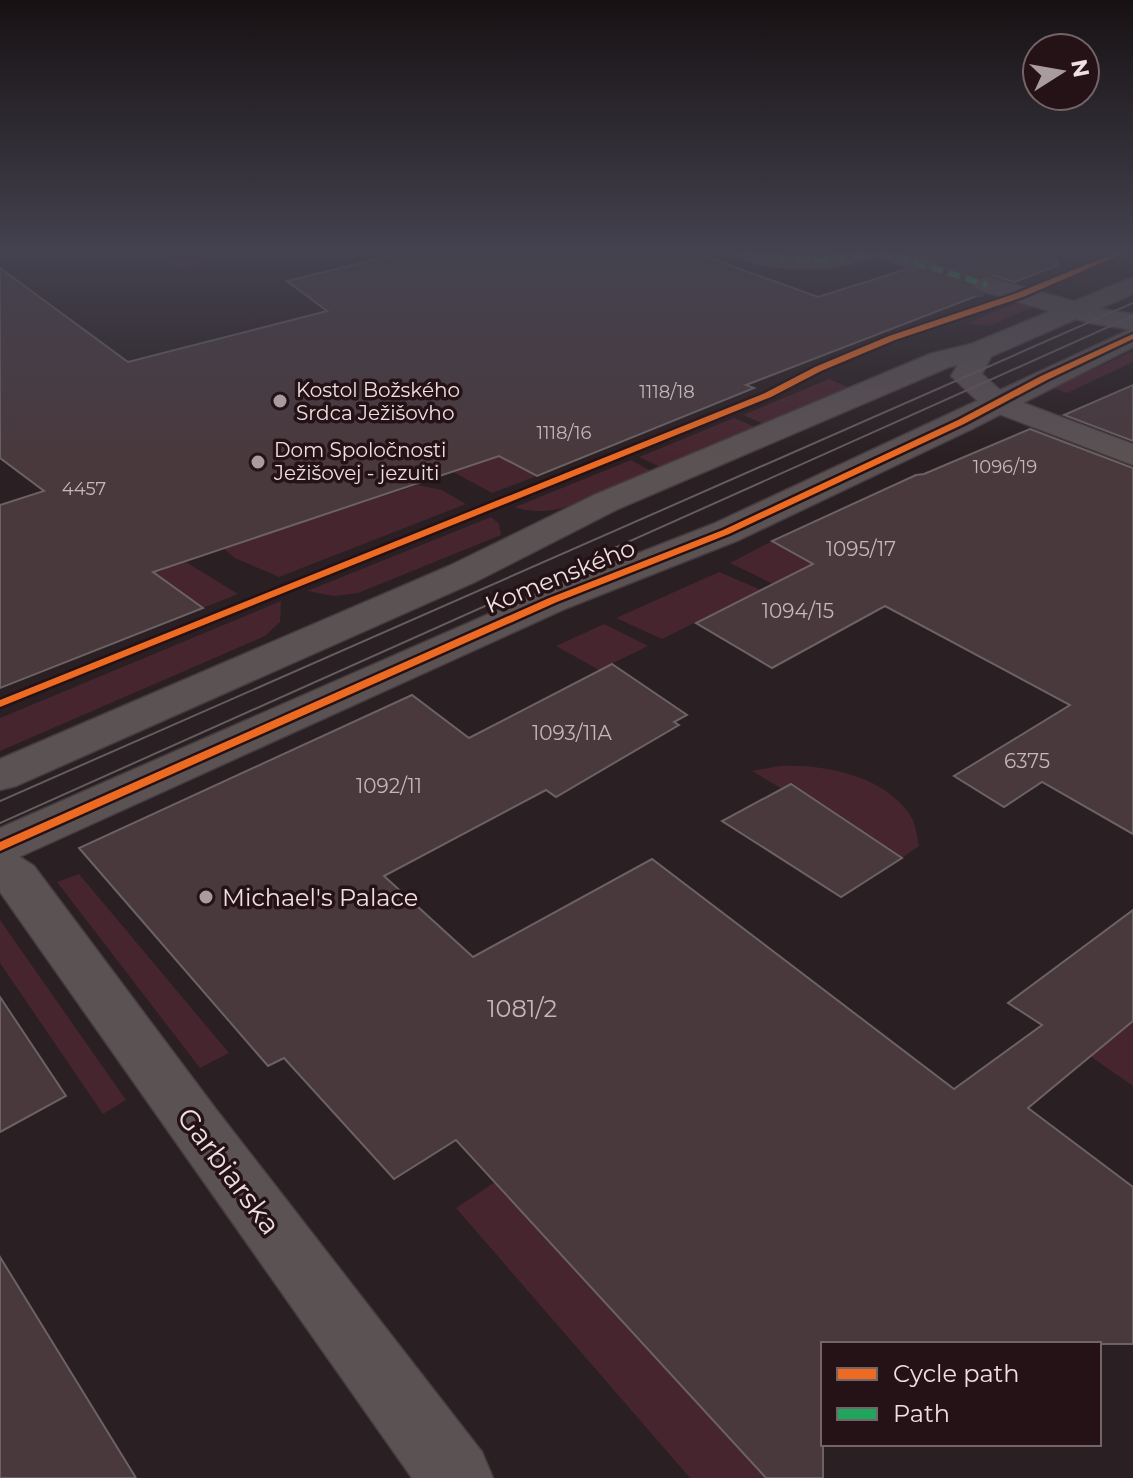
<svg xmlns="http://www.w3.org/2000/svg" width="1133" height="1478" font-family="Montserrat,sans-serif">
	<rect width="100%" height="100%" fill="#2a1f22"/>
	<path fill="#47252e" d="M199,251H255L180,268L162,260Z
		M1021,301L1033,307L991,325L965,324Z
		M1133,351V362L1067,393L1053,388Z
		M829,379L850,388L764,424L743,415Z
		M734,418L755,427L660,467L639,457Z
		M392,439L468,440L537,476L492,493Z
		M631,460L651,471C611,488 559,523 515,507Z
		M418,485L442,490L466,504L279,577L235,558L223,548Z
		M491,517L499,524L501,535L358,593L334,596L307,591Z
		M145,537L238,594L203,608L135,559Z
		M772,541L813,564L773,584L730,563Z
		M719,572L761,590L662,639L616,618Z
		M281,601L280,622L265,636L0,751V718Z
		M604,624L648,646L599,670L556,646Z
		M779,766C823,764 884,775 910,815C916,824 917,836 919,846L902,858L791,784L782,789L752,771Z
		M79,874L229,1053L200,1068L57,882Z
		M0,920L126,1100L103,1114L0,963Z
		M1133,1021V1086L1090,1056Z
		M495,1182L510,1199L767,1478H690L456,1208Z"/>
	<path fill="#49393d" stroke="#6b6264" stroke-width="2" d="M410,251H690L818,297L904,270L933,273L939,264L935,260L964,251H1053L1058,265L1015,282L988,274L977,277L971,285L982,294L746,385L754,388L537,476L499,456L153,572L203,608L0,688V505L44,491L0,458V268L128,362L327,311L287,281Z
		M1133,385V441L1064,415Z
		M1030,429L1133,468V834L1042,782L1004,807L954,776L1070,705L885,606L772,668L696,623L813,564L772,541L916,475L924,474Z
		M612,664L687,715L674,722L679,725L556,797L546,790L384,876L473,957L652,859L954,1089L1042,1025L1008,1003L1133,910V1021L1028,1108L1133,1187V1344H823V1478H766L456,1140L394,1179L284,1058L268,1066L79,848L412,695L469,738Z
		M791,784L902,858L841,897L722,821Z
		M0,997L66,1096L0,1132Z
		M0,1257L136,1478H0Z"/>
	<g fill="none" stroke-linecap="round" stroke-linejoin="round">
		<path stroke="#473c3f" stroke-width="27" stroke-dasharray="27 14" stroke-linecap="butt" d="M924,265L987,285"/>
		<defs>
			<path id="minor" d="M732,251C757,251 783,253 808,254C836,254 919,240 936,265L933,270C913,275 897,261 878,258C868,257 853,264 842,266C819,270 747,271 732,251Z
				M987,277L1102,309L1133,314V330L1090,323L978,290L974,285L978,280Z
				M980,343L990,345L994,351L982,374L1008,397L1133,444V465L986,409L951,376L970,345Z
				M0,850L17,855L34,866L215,1108L482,1452L493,1478H412L0,892Z"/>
			<path id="tertiary" d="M1133,277V294L990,357L949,367L618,509L475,582L16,786L0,790V759L449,566L594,495L930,354L971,344Z
				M1133,328V347L972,429L739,540L567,608L17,858L0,863V828L539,592L713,524Z"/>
		</defs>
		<use href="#minor" stroke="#463c3f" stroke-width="3"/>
		<use href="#tertiary" stroke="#463c3f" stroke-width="3"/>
		<use href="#minor" fill="#5b5254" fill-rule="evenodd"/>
		<use href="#tertiary" fill="#5b5254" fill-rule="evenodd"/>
		<path stroke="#645d5e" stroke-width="2" d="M0,801L1133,303
			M0,823L1133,316"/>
		<path stroke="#20a55d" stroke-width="6" stroke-dasharray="12 6" stroke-linecap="butt" d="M744,251C787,263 830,264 873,251
			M880,251L987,285"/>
		<defs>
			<path id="cycleway" d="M1120,251H1129L1023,297L895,340L821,371L771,397L0,707V700L765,393L815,367L889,336L1017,293Z
				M1133,334V339L1047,380L964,424L729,534L557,602L0,851V842L549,598L723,530L958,420L1041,376Z"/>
		</defs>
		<use href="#cycleway" stroke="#241216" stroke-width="5"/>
		<use href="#cycleway" fill="#ed6a23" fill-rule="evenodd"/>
	</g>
	<linearGradient id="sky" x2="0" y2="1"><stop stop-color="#171113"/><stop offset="0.55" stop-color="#44424f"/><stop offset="1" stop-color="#44424f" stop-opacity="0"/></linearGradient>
	<rect width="1133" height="458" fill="url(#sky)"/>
	<g fill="#a99c9f" stroke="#241216" stroke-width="3">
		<circle cx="280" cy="401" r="8"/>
		<circle cx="258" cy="462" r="8"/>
		<circle cx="206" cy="897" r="8"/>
	</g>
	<g text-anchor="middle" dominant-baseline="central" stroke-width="7" stroke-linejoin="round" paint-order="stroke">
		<g font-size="18" fill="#c4b6b9">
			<text x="667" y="392">1118/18</text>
			<text x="564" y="433">1118/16</text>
			<text x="1005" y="467">1096/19</text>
			<text x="84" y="489">4457</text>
		</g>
		<g font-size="20" fill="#eddfe2" stroke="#241216" text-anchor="start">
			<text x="296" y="390">Kostol Božského<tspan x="296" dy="23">Srdca Ježišovho</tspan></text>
			<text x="274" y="450">Dom Spoločnosti<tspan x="274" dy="23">Ježišovej - jezuiti</tspan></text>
		</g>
		<g font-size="20" fill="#c4b6b9">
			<text x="861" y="549">1095/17</text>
			<text x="798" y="611">1094/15</text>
			<text x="572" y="733">1093/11A</text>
			<text x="1027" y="761">6375</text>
			<text x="389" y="786">1092/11</text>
		</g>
		<g font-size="24" fill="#eddfe2" stroke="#241216">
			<text transform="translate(560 576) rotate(-22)">Komenského</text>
		</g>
		<g font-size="24" fill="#eddfe2" stroke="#241216" text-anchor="start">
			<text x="222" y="897">Michael's Palace</text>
		</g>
		<g font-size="24" fill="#c4b6b9">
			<text x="522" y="1008">1081/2</text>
		</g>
		<g font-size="28" fill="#eddfe2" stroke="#241216">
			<text transform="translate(229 1171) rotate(53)">Garbiarska</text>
		</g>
	</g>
	<rect x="821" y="1342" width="280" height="104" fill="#241216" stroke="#746468" stroke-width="2"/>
	<rect x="837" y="1368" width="40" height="12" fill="#ed6a23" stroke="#746468" stroke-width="2"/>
	<text x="893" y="1382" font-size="24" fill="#eddfe2">Cycle path</text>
	<rect x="837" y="1408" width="40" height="12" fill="#20a55d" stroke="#746468" stroke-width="2"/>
	<text x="893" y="1422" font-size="24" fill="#eddfe2">Path</text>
	<g transform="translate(1061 72) rotate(79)"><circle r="38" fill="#241216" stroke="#746468" stroke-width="2"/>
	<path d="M0-6L14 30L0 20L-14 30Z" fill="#a99c9f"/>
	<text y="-12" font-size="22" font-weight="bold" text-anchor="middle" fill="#eddfe2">N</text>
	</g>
</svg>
